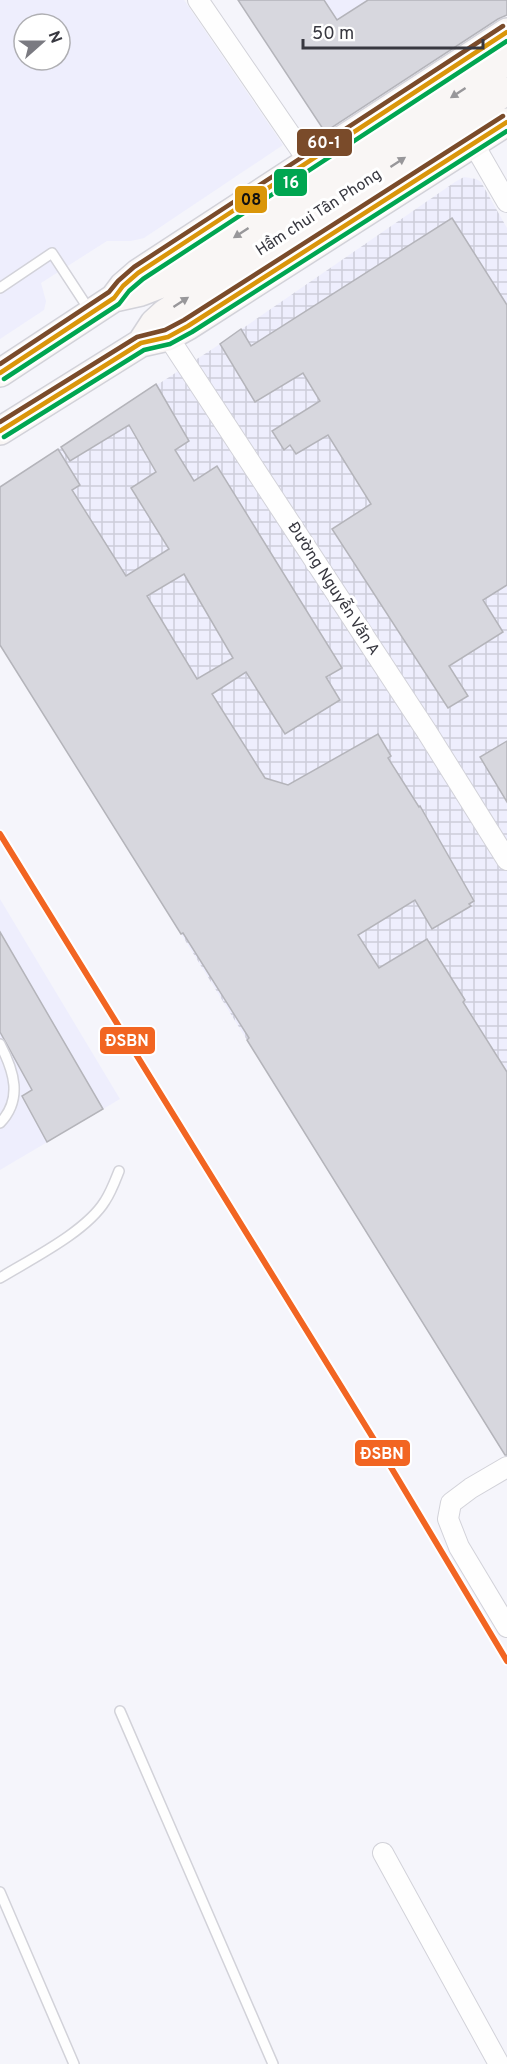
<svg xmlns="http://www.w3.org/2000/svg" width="507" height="2064" font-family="Overpass,sans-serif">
	<defs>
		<pattern id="industrial-grid" width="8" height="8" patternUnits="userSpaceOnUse" patternTransform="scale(1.5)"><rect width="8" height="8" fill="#eeeefd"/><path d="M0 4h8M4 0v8" fill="none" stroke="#cdcdda"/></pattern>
	</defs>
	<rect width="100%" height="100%" fill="#f5f5fb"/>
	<path fill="#eeeefd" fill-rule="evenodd" d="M0,0H184L283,145L144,238L131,241H107L41,283L46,301L44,310L0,339ZM24,24H60V60H24Z
		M324,0H368L337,20Z
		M0,899L120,1099L0,1170Z"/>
	<path fill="url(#industrial-grid)" d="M464,177L476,179L481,182L507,228V1459L152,887L0,487L220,344L455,182Z"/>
	<path fill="#d7d7de" stroke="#b4b4ba" stroke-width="1.5" fill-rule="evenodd" d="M238,0H324L337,20L368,0H507V15L498,19L325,132Z
		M452,218L507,305V585L483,600L503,632L449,666L468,696L448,708L332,529L371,504L328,435L296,454L290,445L284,450L272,431L320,401L303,373L255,402L220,344L241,329L251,346Z
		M156,384L189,441L175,450L194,481L217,466L342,668L326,677L340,700L285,734L246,672L212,694L265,778L288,785L378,734L391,756L388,758L419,807L420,806L474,901L469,904L471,906L432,929L415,900L358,935L379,968L427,939L465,1000L463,1002L507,1072V1455H505L247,1040L249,1038L183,933L181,934L0,645V487L58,449L80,485L72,490L126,576L169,549L131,488L156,472L129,425L70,461L61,447ZM184,574L233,658L197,679L147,596Z
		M507,741V802L480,757Z
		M0,932L103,1109L47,1142L22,1096L32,1090L0,1032Z"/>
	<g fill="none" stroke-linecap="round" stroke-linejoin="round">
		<defs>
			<path id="lane" d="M0,288L52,253L90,311
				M0,1044C14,1071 23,1099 0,1123
				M0,1278C31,1259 86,1232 105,1201C111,1192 115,1181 119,1171
				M120,1711L273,2064
				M0,1892L74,2064"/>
			<path id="street" d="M198,0L309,162
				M473,143L507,202
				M161,326L427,732L507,860
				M507,1467L471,1488L451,1503L448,1519L459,1547L507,1627
				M383,1853L499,2064"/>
			<path id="secondary" d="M114,298L141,292L167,282L507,61
				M141,343L154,323L165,313L507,91
				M0,373L114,298L123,286L138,273L507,32
				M0,431L141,343L168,337L188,326L507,122"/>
		</defs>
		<use href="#lane" stroke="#d2d2d9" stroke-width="12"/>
		<use href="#street" stroke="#d2d2d9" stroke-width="22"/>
		<use href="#secondary" stroke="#d2d2d9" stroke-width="30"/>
		<use href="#lane" stroke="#fefefe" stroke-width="9"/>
		<use href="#street" stroke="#fefefe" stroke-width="20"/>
		<use href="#secondary" stroke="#f9f6f5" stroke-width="27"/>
		<defs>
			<path id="bus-1" d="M0,373L114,298L123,286L138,273L507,32
				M0,431L141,343L168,337L188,326L507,122"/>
			<path id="bus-2" d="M4,379L119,304L129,291L143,279L507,41
				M4,437L144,350L170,344L192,332L507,131"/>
			<path id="bus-3" d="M0,364L109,292L118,281L134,267L503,26
				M0,422L137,337L165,330L184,320L503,116"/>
		</defs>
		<use href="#bus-1" stroke="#fff" stroke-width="9"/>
		<use href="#bus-2" stroke="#fff" stroke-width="9"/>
		<use href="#bus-3" stroke="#fff" stroke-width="9"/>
		<use href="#bus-1" stroke="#da960a" stroke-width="4.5"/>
		<use href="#bus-2" stroke="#00a651" stroke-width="4.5"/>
		<use href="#bus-3" stroke="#7a4b2a" stroke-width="4.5"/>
		<defs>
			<path id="rail-1" d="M0,834L386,1459L507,1661"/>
		</defs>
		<use href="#rail-1" stroke="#fff" stroke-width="10"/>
		<use href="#rail-1" stroke="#f26522" stroke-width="6"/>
	</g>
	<defs><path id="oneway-solid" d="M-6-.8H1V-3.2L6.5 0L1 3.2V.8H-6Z" transform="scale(1.5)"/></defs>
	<g fill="#98979a">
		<use href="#oneway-solid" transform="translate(458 93) rotate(147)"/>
		<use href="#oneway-solid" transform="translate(398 162) rotate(-33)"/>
		<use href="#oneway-solid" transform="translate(241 233) rotate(147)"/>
		<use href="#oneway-solid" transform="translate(181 302) rotate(-33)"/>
	</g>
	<g text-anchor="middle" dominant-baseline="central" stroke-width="6" stroke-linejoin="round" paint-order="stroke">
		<g font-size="16" fill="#383840" stroke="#fff">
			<text transform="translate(319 213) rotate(-33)">Hầm chui Tân Phong</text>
			<text transform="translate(333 589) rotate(57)">Đường Nguyễn Văn A</text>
		</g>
	</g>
	<g stroke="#fff" stroke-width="2">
		<rect x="296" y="128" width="57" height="29" rx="6" fill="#7a4b2a"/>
		<rect x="273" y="168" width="35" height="29" rx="6" fill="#00a651"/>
		<rect x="234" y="185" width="34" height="29" rx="6" fill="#da960a"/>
		<rect x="99" y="1026" width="57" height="29" rx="6" fill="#f26522"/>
		<rect x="354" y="1439" width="57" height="28" rx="6" fill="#f26522"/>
	</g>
	<g font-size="16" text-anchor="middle" font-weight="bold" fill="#fff">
		<text x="324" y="148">60-1</text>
		<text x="291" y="188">16</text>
		<text x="127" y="1046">ĐSBN</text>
		<text x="382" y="1459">ĐSBN</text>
	</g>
	<g font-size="16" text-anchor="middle" font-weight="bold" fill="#111">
		<text x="251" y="205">08</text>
	</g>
	<g transform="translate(42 42) rotate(69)"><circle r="28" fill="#ffffff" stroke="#afafb3" stroke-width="1.5"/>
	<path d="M0-4.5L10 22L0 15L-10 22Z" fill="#7a7a81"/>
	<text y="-9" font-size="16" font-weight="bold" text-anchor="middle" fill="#383840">N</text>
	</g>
	<path d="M303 39v9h180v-9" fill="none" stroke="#383840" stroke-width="3"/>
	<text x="312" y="39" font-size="18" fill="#383840" stroke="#ffffff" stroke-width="4.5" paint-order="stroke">50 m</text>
</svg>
